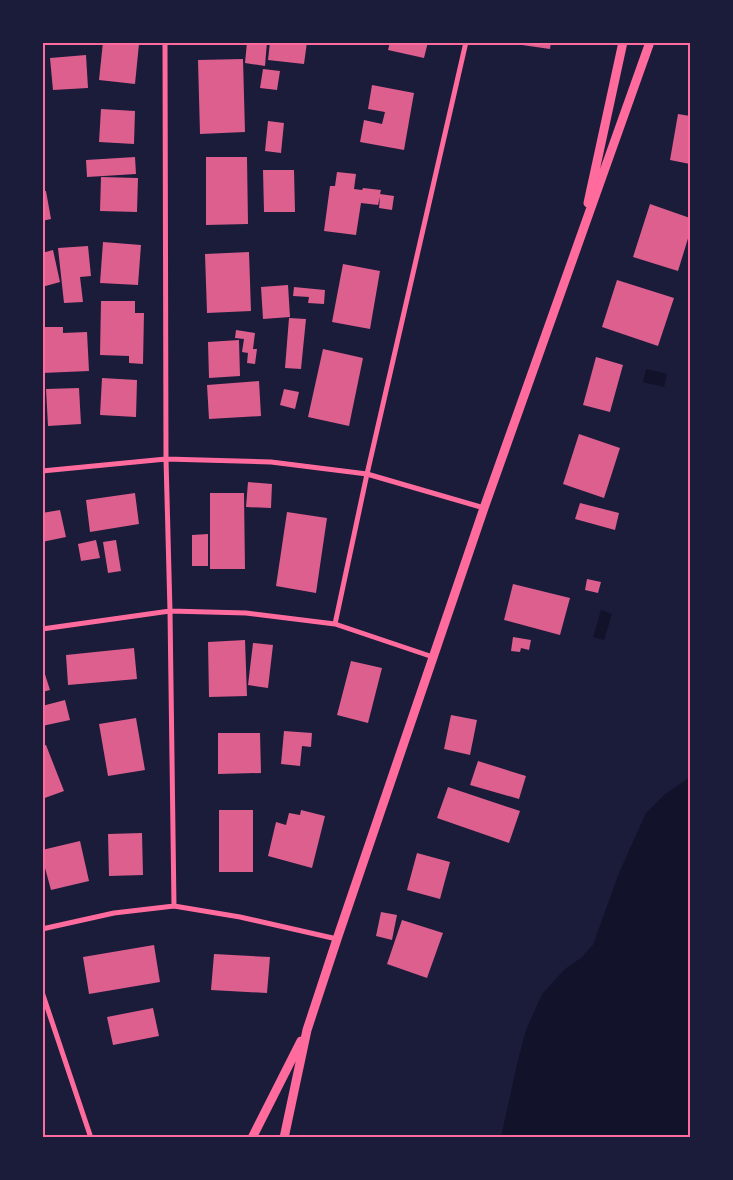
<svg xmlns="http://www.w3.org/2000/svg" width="733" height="1180" font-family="'PT Sans Narrow',sans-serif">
	<rect width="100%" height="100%" fill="#1b1b3a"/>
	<path fill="#12122b" d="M646,369L667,374L664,387L643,382Z
		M601,610L612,614L604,640L593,637Z
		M690,777V1137H501L518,1060L526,1030L542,994L565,969L581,958L593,945L619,873L646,813L664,795Z"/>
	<path fill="#dd5f8e" d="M103,42H126L139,44L135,84L99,80Z
		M247,42H267L265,66L245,63Z
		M270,42H307L304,64L268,60Z
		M390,42H428L424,58L388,50Z
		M515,42H551L550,49L515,44Z
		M86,55L88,88L53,90L50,58Z
		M243,59L245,132L200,134L198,60Z
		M263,69L280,71L277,90L260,88Z
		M372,85L414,93L404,150L360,142L364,120L382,124L385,112L368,109Z
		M101,109L135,111L134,144L99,142Z
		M678,114L690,116V164L670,160Z
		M268,121L284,123L281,153L265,151Z
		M135,157L136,174L87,177L86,160Z
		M206,157H247L248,224L206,225Z
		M263,170H294L295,212H264Z
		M337,172L356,174L354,189L362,190L363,188L381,190L380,194L394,196L392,210L379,208L380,197L378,205L361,203L356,235L324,231L330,186H335Z
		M101,177L138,178L137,212L100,211Z
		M42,191H46L51,219L42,221Z
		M650,204L690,218V232L678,271L633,257Z
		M103,242L141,245L138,285L100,283Z
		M88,246L91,276L80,277L83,302L64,303L58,248Z
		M53,250L60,282L42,287V253Z
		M249,252L251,311L207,313L205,254Z
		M343,264L380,271L370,329L332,322Z
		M617,280L674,298L658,346L602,327Z
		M288,285L290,317L263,319L261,287Z
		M294,287L325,290L324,304L308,303L309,297L293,296Z
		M101,301H135V313H144L143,364L129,363V356L100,355Z
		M289,318L306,319L301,369L285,368Z
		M42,327H63V333L87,332L89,371L42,373Z
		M236,330L255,333L253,349H257L255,364L247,363L248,353L242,352L244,339L235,338Z
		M239,340L240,376L209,378L208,342Z
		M323,349L363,358L349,426L308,417Z
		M596,357L623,365L610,412L583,405Z
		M102,378L137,380L136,417L100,415Z
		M259,381L261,416L209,419L207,385Z
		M79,388L81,424L48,426L46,389Z
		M284,389L299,392L295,409L280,405Z
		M579,434L620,448L604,498L563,484Z
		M248,482L272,484L271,508L246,507Z
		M135,493L139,524L90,532L86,500Z
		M210,493H244L245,569H210Z
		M580,503L619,513L615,530L575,519Z
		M60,510L66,537L42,542V513Z
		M287,512L327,518L316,593L276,586Z
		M208,534V566H192V535Z
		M96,540L100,558L81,561L78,544Z
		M116,540L121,571L108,573L103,542Z
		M587,579L601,582L598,593L585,590Z
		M513,584L570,598L560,635L504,620Z
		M513,637L531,640L529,650L521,648L520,652L511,651Z
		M245,640L247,696L209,697L208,642Z
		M253,643L273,645L268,688L248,685Z
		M134,648L137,679L68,685L66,655Z
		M351,661L382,668L368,723L337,715Z
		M42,665L50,690L42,692Z
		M65,700L70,720L42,726V706Z
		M451,715L477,720L470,755L444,749Z
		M136,718L145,770L108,776L99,724Z
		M284,731L312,733L311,747L302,746L300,766L281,764Z
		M218,733H260L261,773L218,774Z
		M46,745L64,791L42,799V746Z
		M478,761L526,776L519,799L470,785Z
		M448,787L520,811L509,843L437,818Z
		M219,810H253V872H219Z
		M301,810L325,816L312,868L268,856L276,822L286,825L289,813L300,815Z
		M142,833L143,875L109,876L108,834Z
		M80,841L89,881L51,890L42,857V850Z
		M417,853L450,862L440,899L407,890Z
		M381,912L397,915L392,940L376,936Z
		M402,920L443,933L427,978L387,964Z
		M154,945L160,982L89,994L83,957Z
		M214,954L270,957L267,993L211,990Z
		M153,1008L159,1036L113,1045L107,1017Z"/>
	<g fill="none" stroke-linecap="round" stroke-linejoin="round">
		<path stroke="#ff6b9d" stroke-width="5" d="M165,42L166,459L170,611L174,906
			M42,471L166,459L271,462L367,474L484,508
			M335,624L367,474L466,42
			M42,629L170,611L246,613L335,624L433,657
			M42,929L114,913L174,906L240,917L337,939
			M42,992L91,1138
			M173,1138H188"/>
		<path stroke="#ff6b9d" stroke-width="9" d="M588,203L623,42
			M252,1138L301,1041
			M284,1138L307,1030L337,939L484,508L650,42"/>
	</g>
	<rect width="733" height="1180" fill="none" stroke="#1b1b3a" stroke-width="88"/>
	<rect x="44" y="44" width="645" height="1092" fill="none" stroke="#ff6b9d" stroke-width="2"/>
</svg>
